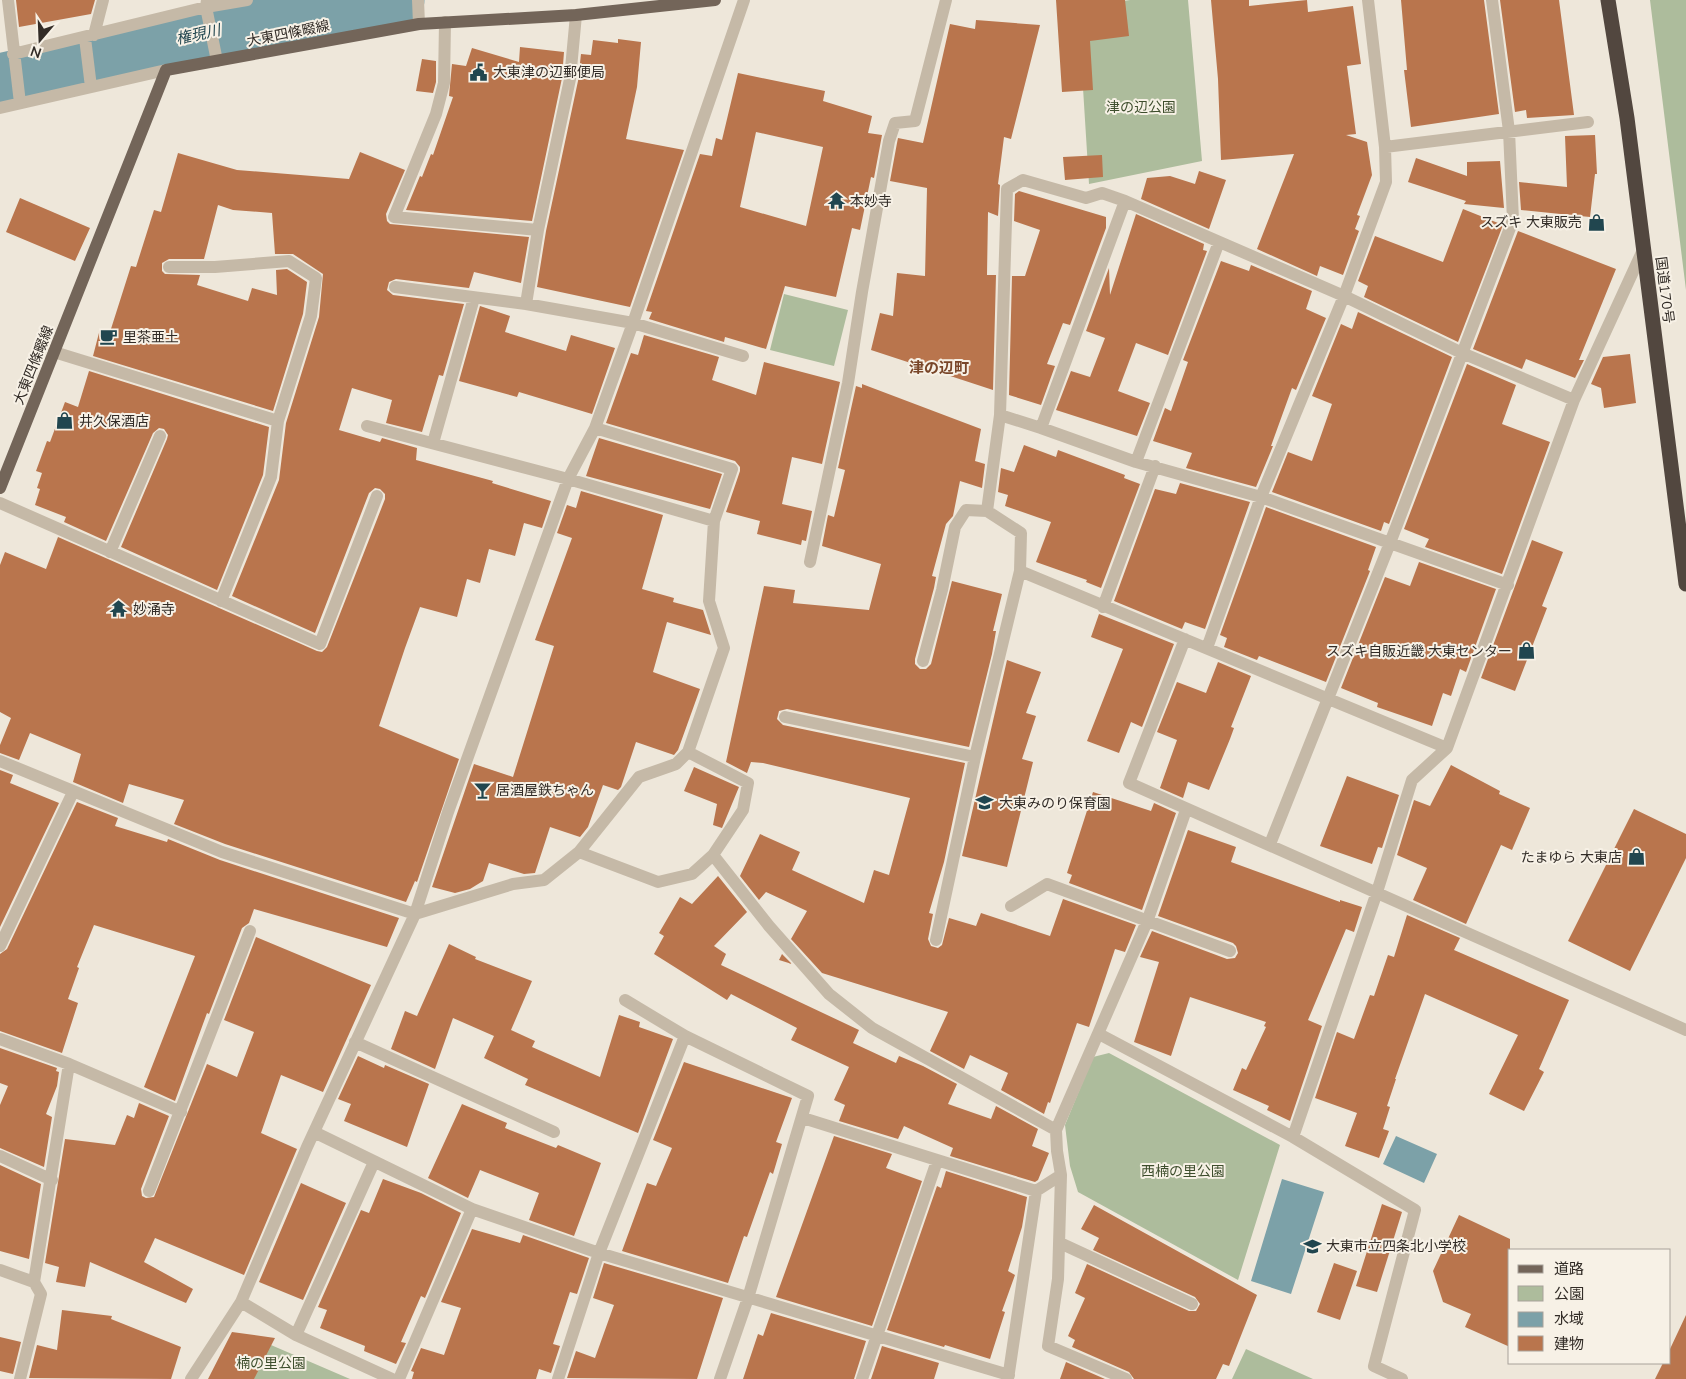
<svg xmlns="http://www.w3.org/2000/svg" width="1686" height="1379" font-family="Mulish,'Noto Sans JP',sans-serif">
	<rect width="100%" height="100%" fill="#eee7da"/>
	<path fill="#adbc9c" d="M1130,0H1188L1202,161L1089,184L1078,8Z
		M1650,0H1686V290Z
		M784,294L848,310L834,366L770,350Z
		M1109,1053L1280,1145L1238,1280L1078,1192L1070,1166L1065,1125L1093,1057Z
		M264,1342L350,1379H243Z
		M1246,1349L1313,1379H1232Z"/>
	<path fill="#7ca1a8" d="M1396,1136L1437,1154L1424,1183L1383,1164Z
		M1282,1179L1324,1192L1291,1294L1251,1281Z"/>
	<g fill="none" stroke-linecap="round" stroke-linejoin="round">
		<path stroke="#7ca1a8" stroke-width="51" d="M0,79L216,30L399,0"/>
	</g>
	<path fill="#b9754d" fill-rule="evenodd" d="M16,0H95L91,14L19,27Z
		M1056,0H1125L1129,36L1090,41L1093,90L1062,92Z
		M1211,0H1249V6L1307,0L1308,12L1353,6L1361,64L1347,66L1356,134L1346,135L1367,142L1372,175L1357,215L1360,216L1355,229L1359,231L1343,275L1320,266L1317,276L1257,249L1294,154L1221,160L1218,79Z
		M1401,0H1484L1499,114L1411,127L1404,70H1407Z
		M1500,0H1559L1574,115L1527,118L1526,110L1515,112Z
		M976,20L1040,25L1011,139L1004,137L998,184L1000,185L998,216L988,212L987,275H996L993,390L871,350L880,313L893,316L897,273L925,276L927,188L890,181L897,143L898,138L923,143L950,24L975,29Z
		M618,39L641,42L637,87L626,139L684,150L630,307L537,287L546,231L578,81L581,54L591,55L593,40L618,43Z
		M520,47L564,52L562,78L532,221L406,210L420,176L422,177L431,154L433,155L453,97L449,96L452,64L466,66L472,48L519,62Z
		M422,59L436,61V82L433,93L416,91Z
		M738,73L825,91L823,101L872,116L868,133L882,135L874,178L871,177L860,230L852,228L836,297L785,286L766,349L725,337L724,342L649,319L652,312L646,311L700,154L712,156L716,138L722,140ZM756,132L823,147L806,226L740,207Z
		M1595,135L1597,174H1595L1590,217L1521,210L1519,182L1567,187L1565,136Z
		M360,152L405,170L386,214L387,221L390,224L529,237L521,283L474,272L469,288L396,279L389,282L387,290L393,295L464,304L443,376L439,375L422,432L386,423L392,400L352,388L339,430L380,442L382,438L417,448L416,460L493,481L492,483L551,501L542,528L524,523L515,556L489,549L480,583L467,579L457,617L420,607L405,648L379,726L459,759L417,882L415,881L406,902L225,844L174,824L184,800L129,784L123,803L73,782L81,754L30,733L19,760L0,753V745L11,718L0,712V565L5,552L46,569L58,537L317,651L322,652L327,647L385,499V494L380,489L375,488L369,493L315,633L232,596L279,480L286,423L319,317L323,274L293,254H275L272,213L233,210L218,205L204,259H169L162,263V271L165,274L200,275L197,285L248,301L252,288L277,295L276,270L287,269L307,282L303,314L273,411L93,356L100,329L110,332L131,266L136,267L154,210L161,212L178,153L237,170L349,179Z
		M1102,155L1103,177L1065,180L1063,157Z
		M1416,158L1467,176V162L1500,161L1504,208L1464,204L1466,201L1408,182Z
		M1199,171L1226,180L1209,229L1141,199L1147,178L1170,176L1195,184Z
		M1019,191L1106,217V228L1070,325L1063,323L1047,364L1055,366L1041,405L1009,395L1012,276H1025L1040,230L1014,221L1015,194Z
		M20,198L90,228L75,261L6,232Z
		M1463,209L1503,225L1458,342L1364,297L1368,286L1358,281L1375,236L1443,262Z
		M1136,214L1204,244L1203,250L1207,251L1168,355L1136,343L1118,391L1150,403L1137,436L1056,410L1071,371L1090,377L1105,338L1086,331L1109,268L1110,295Z
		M1518,231L1616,269L1579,360H1584L1575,378L1526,359L1522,369L1473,349Z
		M1221,261L1249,271L1251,265L1312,291L1306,309L1326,318L1296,390L1292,388L1271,446H1273L1256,487L1186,468L1192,453L1153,441L1165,408L1171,411L1188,362L1183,360Z
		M480,306L510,316L505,332L566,351L571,335L615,348L592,414L519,392L517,397L459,381Z
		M1358,312L1452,357L1389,524L1384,522L1381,531L1272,492L1288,452L1312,461L1332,404L1312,396L1341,324L1352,329Z
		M644,335L719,357L712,380L756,395L764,362L840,382L822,464L792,457L782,504L812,511L806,541L802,540L801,545L757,534L760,521L726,512L740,471V467L735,461L606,423L631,353L638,355Z
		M1630,354L1636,403L1604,408L1601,388L1591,384L1603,357Z
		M1467,364L1516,385L1502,424L1550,442L1502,574L1425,547L1429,539L1404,529Z
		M89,371L269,427L263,475L217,590L121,547L167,439L168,435L164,429L159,428L153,433L106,541L64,522L66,517L35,505L40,489L37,488L42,473L36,471L47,441L50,442L65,402L78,407Z
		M862,384L981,429L975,461L985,464L982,488L960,481L953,516L946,524L932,576L936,577L934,588L915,659V664L920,669H926L931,664L952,581L1002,594L993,631H996L992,654L969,747L787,709L779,711L777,719L783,725L965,763L944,862L929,913L933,914L928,939L931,946L938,948L942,945L949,918L976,926L981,913L1050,936L1063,899L1136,925L1125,952L1115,949L1089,1027L1077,1023L1050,1103L1048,1102L1044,1114L1001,1090L1008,1073L970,1055L964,1069L930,1051L948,1012L822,973L791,939L807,911L766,892L759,900L740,876L760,834L800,852L792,870L864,903L874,870L889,875L910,798L763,763L751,762L747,773L726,762L764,586L795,590L793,603L869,610L881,564L822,546L828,515L834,517L845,470L838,468L856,386L862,388Z
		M599,438L722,474L710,509L586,476Z
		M1024,445L1056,457L1058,450L1125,475L1124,478L1140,484L1101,588L1086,582L1087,580L1036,562L1051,522L1005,506L1008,495L998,492L1001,468L1014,472Z
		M1180,483L1250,502L1205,629L1185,622L1182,629L1114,601L1155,489L1176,494Z
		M581,491L663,515L642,589L674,598L673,602L703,610L711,635L667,622L653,672L700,689L678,750L674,755L636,742L621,787L618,790L603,785L588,827L580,837L550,827L535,873L524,874L489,863L483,881L470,889L455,893L432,887L474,764L513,777L554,646L535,640L572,538L557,533L567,505L576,508Z
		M1266,507L1376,547L1368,570L1370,571L1326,682L1259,656L1257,660L1224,647L1227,638L1220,635Z
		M1532,540L1563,552L1542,606L1547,608L1515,691L1481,678Z
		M1419,562L1496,589L1466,672L1460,669L1451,696L1443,693L1432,726L1377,707L1378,703L1341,688L1385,577L1410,586Z
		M1099,614L1174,644L1142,727L1131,722L1119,753L1087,741L1123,649L1091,637Z
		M1007,660L1041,672L1026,713L1036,716L1022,759L1033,762L1007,867L962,856Z
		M1218,662L1251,676L1231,727L1234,728L1230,739L1209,790L1188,782L1183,798L1160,788L1177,740L1157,732L1177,682L1206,693Z
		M1451,765L1500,791L1499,794L1530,808L1512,850L1501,845L1466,924L1413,900L1427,868L1397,855L1414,800L1430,806Z
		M694,767L739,787L722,828L713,825L717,804L684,791Z
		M0,770L13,775L10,783L59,803L0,927Z
		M1347,776L1399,795L1382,848L1378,847L1372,864L1320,846Z
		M1093,792L1151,811L1154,803L1176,813L1142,910L1069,883L1072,875L1067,873Z
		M77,802L118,818L115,826L167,842L168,839L220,860L399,918L387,947L254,909L249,923L242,928L209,1014L207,1013L175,1101L144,1087L195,956L94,925L77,967L79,968L68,999L78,1003L62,1053L0,1031V954L7,949Z
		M1634,809L1686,834V858L1630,971L1568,941Z
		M1188,830L1236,847L1231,862L1340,902V900L1362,907L1354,932L1346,929L1308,1020L1322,1026L1290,1121L1267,1110L1269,1106L1233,1090L1242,1068L1246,1070L1266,1027L1264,1026L1266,1022L1190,997L1171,1056L1134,1042L1159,962L1140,957L1152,931L1227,959L1235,958L1238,953L1236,946L1233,943L1158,916Z
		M718,876L747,912L714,946L726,954L721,965L859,1030L853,1043L896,1063L899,1056L923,1066L957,1084L948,1104L991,1119L996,1106L1038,1129L1032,1146L1049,1153L1038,1180L1035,1182L950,1156L953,1148L904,1126L898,1139L839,1121L845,1105L834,1100L849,1067L791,1040L797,1028L731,994L727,1000L654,954L664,936L659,933L680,897L692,904Z
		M1407,915L1460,938L1454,950L1569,1000L1539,1069L1544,1072L1524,1111L1489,1094L1518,1035L1425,994L1395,1079H1396L1387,1106L1390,1107L1383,1129L1389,1131L1379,1158L1345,1146L1357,1113L1315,1098L1337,1032L1354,1039L1370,995L1374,996L1388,955L1394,957Z
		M256,937L371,985L323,1092L281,1075L261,1133L297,1149L244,1275L155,1238L144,1262L193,1289L186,1303L90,1262L85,1287L56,1282L59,1267L45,1263L65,1139L115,1145L127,1115L134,1118L139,1103L169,1116L141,1189L142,1196L146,1198L154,1197L207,1064L237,1077L254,1032L224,1020Z
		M449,944L476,957L475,959L532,981L511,1030L535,1041L532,1047L600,1077L619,1015L640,1022L639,1027L673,1039L638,1133L525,1085L528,1079L484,1058L494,1036L453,1018L435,1069L391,1049L405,1011L417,1016Z
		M782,954L792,964L779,960Z
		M0,1048L57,1068L56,1071L59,1072L57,1086L46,1114L52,1117L44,1167L0,1148V1105L8,1086L0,1083Z
		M358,1056L384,1068L385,1065L429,1084L407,1147L344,1121L351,1104L338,1099Z
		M684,1062L792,1098L776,1142L782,1144L773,1174L770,1172L747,1237L744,1236L728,1283L622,1251L647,1183L656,1186L672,1148L653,1140Z
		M462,1104L507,1123L505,1128L556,1148L558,1145L601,1163L574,1236L529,1220L539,1193L480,1170L468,1198L428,1178Z
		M834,1136L892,1154L886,1168L922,1181L872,1326L776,1297Z
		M0,1165L41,1184L29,1259L0,1251Z
		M946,1171L1027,1197L1022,1227L1008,1271L1015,1275L1002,1311L1005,1312L990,1359L945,1345L944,1347L887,1330L937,1186L941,1188Z
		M383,1179L421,1193L461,1213L425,1298L421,1296L401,1342L406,1343L396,1364L364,1351L365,1346L320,1328L327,1310L318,1307L361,1210L369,1213Z
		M301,1183L346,1203L303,1300L259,1282Z
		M1382,1204L1402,1212L1377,1292L1356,1286Z
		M1094,1205L1257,1295L1229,1366L1223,1364L1216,1379H1134L1129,1372L1072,1347L1075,1340L1068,1336L1085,1298L1075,1293L1087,1264L1189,1311H1196L1200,1304L1195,1297L1093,1250L1099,1238L1081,1229Z
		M1459,1215L1510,1239V1347L1465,1327L1471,1314L1443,1302L1433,1271Z
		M472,1229L520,1243L523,1235L589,1258L577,1294L570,1292L553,1344L560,1346L551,1373L539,1369L536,1379H412L414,1372L411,1371L421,1348L444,1355L461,1308L441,1302Z
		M604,1263L723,1298L697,1379L567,1378L576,1351L595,1358L614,1305L593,1298Z
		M1334,1263L1357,1271L1340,1320L1317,1312Z
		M62,1310L112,1316L111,1319L181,1347L171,1379L29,1378L37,1345L57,1350Z
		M771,1313L866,1341L854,1379H743L758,1334L763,1336Z
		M1686,1315V1379H1655L1663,1363H1670V1349Z
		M232,1332L275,1338L254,1379H208Z
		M0,1337L21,1342L13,1374L0,1371Z
		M882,1346L939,1363L934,1379H871Z
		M1066,1362L1105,1379H1060Z"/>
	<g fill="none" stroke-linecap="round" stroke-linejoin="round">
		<path stroke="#c5b9a7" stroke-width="12" d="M8,0L20,103
			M207,0L206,7L217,61
			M418,0L419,24
			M445,22L444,83L436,114L394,217L538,230
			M94,35L103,0
			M85,38L91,87
			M13,54L206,7L247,0
			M0,108L166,70
			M1385,147L1588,122
			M1125,201L1041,428L1136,462L1261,497L1508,585
			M169,267H215L289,261L316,278L311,316L278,421
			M395,287L526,304L633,323L743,356
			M526,304L538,230L570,79L576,15
			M54,352L278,421L271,477L221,601
			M1574,400L1643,250
			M1000,415L1041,428
			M367,426L568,479L714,521
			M433,443L474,298
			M1136,462L1219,242
			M0,503L320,644L377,496
			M110,552L160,436
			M810,562L848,383L862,292L889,141L895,123L915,121L946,0
			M1103,607L1155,466
			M1185,639L1129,783L1686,1030
			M1207,648L1261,497L1344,296L1386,182L1385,147L1368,0
			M923,661L942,590L955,527L966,510L987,511
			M785,717L975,757
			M688,752L748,783L743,810L713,855L769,926L829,994L872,1028L1056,1130
			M0,761L222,852L415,914L513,884L544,880L579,852L639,777L676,764L688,752L724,648L709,601L714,521L732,469L595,428
			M1270,844L1390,543L1513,220L1509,131L1492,0
			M579,852L658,882L692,874L713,855
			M1011,906L1047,884L1230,951
			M936,940L975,757L1020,571
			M0,946L73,792
			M625,1000L685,1036L808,1096L748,1298L720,1379
			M1099,1034L1293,1137L1415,1210L1374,1366L1402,1379
			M685,1036L599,1253L1009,1375
			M0,1039L69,1064L181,1112
			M355,1042L554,1132
			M803,1118L1036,1191L1061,1175L1057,1151L1056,1130L1148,919L1186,810
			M314,1132L472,1209
			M1293,1137L1377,892L1412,780L1447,748L1574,400L1462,353L1344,296L1125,201L1102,193L1086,198L1023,180L1007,189L1000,415L987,511L1021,533L1020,571L1447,748
			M0,1156L52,1180
			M374,1162L296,1335L392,1379
			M1061,1175L1058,1279L1048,1346L1126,1379
			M149,1191L250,931
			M1060,1243L1192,1304
			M0,1270L34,1282L41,1294L20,1379
			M34,1282L69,1064
			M241,1302L296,1335
			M191,1379L241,1302L307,1147L415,914L448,812L568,479L595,428L633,323L744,0
			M399,1379L472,1209L599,1253L558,1379
			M862,1379L937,1161
			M1008,1379L1036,1191"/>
		<path stroke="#736559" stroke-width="12" d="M0,488L166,70L419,24L576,15L715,0"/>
		<path stroke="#52473f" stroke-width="15" d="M1608,0L1627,118L1686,584"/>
	</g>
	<defs>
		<symbol id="civic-bare" viewBox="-9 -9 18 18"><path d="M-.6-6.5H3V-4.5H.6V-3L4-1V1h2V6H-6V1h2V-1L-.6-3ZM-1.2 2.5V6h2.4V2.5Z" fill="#21464f" stroke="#f7f1e6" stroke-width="2.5" paint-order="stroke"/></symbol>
		<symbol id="temple-bare" viewBox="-9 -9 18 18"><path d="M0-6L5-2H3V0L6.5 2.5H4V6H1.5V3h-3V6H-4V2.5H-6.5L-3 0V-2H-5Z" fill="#21464f" stroke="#f7f1e6" stroke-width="2.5" paint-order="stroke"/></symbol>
		<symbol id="shop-bare" viewBox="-9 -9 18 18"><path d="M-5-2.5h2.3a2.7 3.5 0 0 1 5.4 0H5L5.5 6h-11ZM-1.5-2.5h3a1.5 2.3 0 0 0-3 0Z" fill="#21464f" stroke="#f7f1e6" stroke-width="2.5" paint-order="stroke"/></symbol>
		<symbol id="cafe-bare" viewBox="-9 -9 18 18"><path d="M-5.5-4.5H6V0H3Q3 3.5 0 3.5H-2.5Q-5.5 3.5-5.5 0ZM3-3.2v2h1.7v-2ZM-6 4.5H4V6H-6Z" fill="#21464f" stroke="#f7f1e6" stroke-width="2.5" paint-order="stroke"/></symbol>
		<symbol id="bar-bare" viewBox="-9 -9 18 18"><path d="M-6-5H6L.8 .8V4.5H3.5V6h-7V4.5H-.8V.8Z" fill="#21464f" stroke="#f7f1e6" stroke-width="2.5" paint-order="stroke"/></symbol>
		<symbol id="school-bare" viewBox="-9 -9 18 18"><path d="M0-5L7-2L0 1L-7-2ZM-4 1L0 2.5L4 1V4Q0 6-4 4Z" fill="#21464f" stroke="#f7f1e6" stroke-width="2.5" paint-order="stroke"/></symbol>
	</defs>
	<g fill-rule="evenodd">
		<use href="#civic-bare" x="466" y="60" width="25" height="25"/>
		<use href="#temple-bare" x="824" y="188" width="25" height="25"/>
		<use href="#shop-bare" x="1584" y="210" width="25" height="25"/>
		<use href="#cafe-bare" x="96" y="324" width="25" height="25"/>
		<use href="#shop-bare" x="52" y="408" width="25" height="25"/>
		<use href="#temple-bare" x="106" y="596" width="25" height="25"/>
		<use href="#shop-bare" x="1514" y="638" width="25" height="25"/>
		<use href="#bar-bare" x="470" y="778" width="25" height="25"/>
		<use href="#school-bare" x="972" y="790" width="25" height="25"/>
		<use href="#shop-bare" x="1624" y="844" width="25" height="25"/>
		<use href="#school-bare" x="1300" y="1234" width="25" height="25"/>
	</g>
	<g text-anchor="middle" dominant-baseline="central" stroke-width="4" stroke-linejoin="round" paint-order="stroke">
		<g font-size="14" fill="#322c27" stroke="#f7f1e6">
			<text transform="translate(288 33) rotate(-11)">大東四條畷線</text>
			<text transform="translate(1665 290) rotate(83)">国道170号</text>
			<text transform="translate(33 365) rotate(-68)">大東四條畷線</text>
		</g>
		<g font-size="14" fill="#322c27" stroke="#f7f1e6" text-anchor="start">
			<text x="493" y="72">大東津の辺郵便局</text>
			<text x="850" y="201">本妙寺</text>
			<text x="1582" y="222" text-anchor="end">スズキ 大東販売</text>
			<text x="123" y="337">里茶亜土</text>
			<text x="79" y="421">井久保酒店</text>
			<text x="133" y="609">妙涌寺</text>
			<text x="1512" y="651" text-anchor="end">スズキ自販近畿 大東センター</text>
			<text x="496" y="790">居酒屋鉄ちゃん</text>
			<text x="999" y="803">大東みのり保育園</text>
			<text x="1622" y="857" text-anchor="end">たまゆら 大東店</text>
			<text x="1326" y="1246">大東市立四条北小学校</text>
		</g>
		<g font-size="14" fill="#3e4e2d" stroke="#f7f1e6">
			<text x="1141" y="107">津の辺公園</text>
			<text x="1183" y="1171">西楠の里公園</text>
			<text x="271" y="1363">楠の里公園</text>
		</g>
		<g font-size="15" font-style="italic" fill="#21464f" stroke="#f7f1e6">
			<text transform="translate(198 34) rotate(-12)">権現川</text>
		</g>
		<g font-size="15" font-weight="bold" fill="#794629" stroke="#f7f1e6">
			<text x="939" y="367">津の辺町</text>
		</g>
	</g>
	<rect x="1508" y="1249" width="162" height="115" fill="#f7f1e6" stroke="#a8a29a"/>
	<rect x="1518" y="1265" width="25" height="8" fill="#736559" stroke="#a8a29a"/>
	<text x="1554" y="1274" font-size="15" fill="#322c27">道路</text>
	<rect x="1518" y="1286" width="25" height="15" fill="#adbc9c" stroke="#a8a29a"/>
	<text x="1554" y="1299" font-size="15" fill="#322c27">公園</text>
	<rect x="1518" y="1312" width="25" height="15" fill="#7ca1a8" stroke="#a8a29a"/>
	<text x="1554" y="1324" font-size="15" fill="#322c27">水域</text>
	<rect x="1518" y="1336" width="25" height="15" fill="#b9754d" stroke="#a8a29a"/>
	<text x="1554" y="1349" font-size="15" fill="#322c27">建物</text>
	<g transform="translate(40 40) rotate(199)" stroke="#f7f1e6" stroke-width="4" paint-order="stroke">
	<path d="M0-4L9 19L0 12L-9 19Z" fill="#322c27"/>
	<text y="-8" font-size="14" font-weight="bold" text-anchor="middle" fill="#322c27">N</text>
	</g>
</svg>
